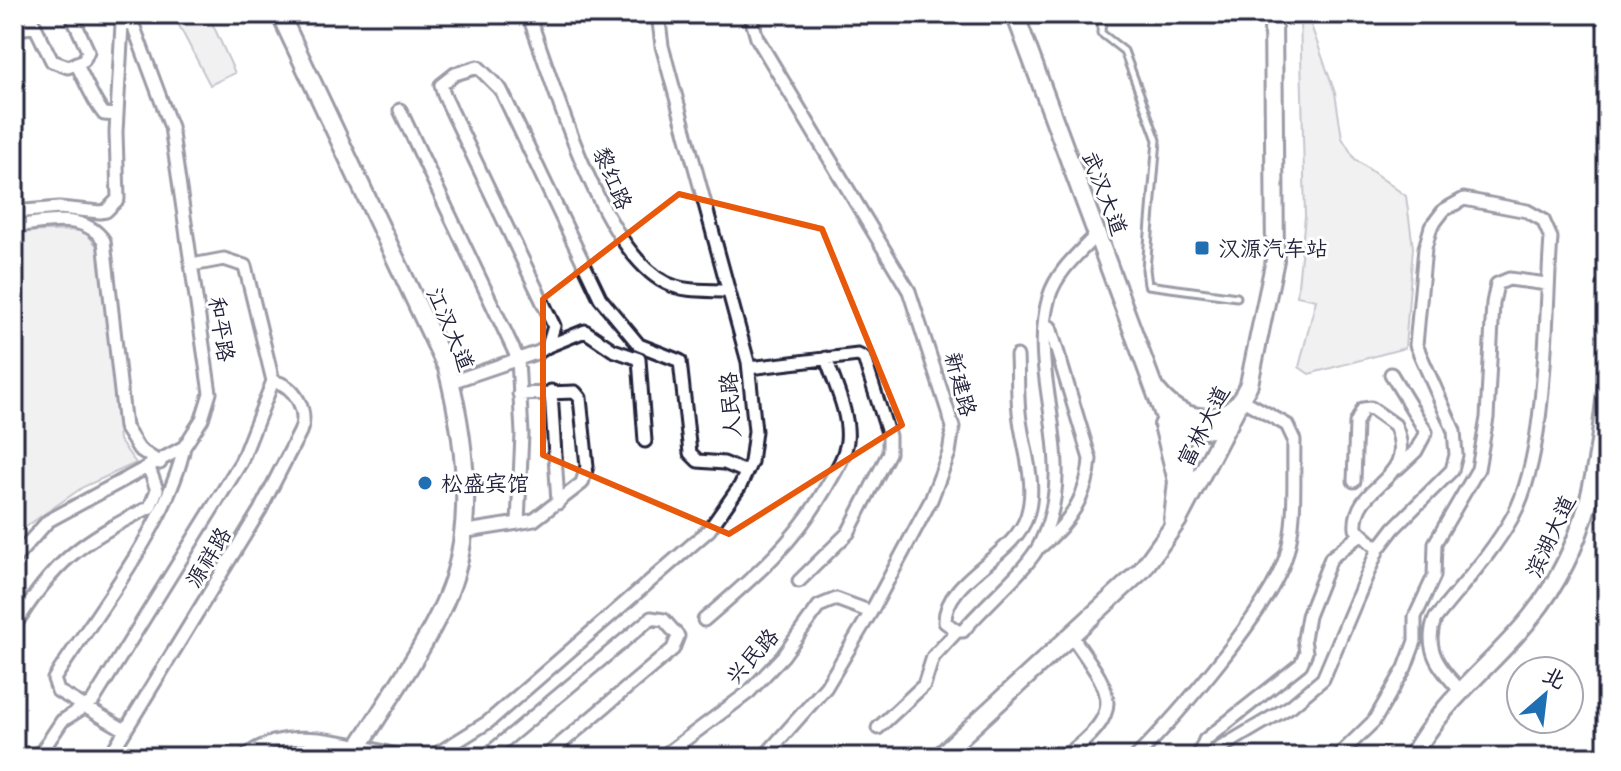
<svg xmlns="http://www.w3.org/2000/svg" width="1621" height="771" font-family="Delius,'LXGW WenKai TC',sans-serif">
	<rect width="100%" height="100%" fill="#fff"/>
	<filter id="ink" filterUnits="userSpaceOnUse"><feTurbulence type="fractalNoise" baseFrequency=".0125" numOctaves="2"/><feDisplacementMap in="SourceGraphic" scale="16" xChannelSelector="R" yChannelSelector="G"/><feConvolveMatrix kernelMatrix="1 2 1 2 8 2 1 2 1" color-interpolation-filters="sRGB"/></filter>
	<g filter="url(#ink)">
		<path fill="#dfdfe2" stroke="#80808e" stroke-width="2" d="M173,14H208L235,73L210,85Z
			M1300,14H1307L1335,93L1342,138L1355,159L1406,196L1413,247L1405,348L1309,374L1299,367L1316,300L1297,296L1305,216Z
			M84,230L99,249L119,440L136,463L83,487L14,535V232Z"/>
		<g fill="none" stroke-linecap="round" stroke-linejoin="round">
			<defs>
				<path id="service" d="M1102,14L1101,33L1124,51L1157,140L1146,269L1148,285L1237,297"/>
				<path id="minor" d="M29,14L52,61L68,67L84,60L88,51L71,14
					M528,14C554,83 600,250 666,283C684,292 706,290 726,291
					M750,14L757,38L909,291L953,427L949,453L931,500L871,612L826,687L764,757
					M14,29L34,27
					M76,63C84,78 94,103 104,114L117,115
					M400,110L518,359L522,434L518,523L461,532
					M14,212L59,208L100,212L106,211L118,199L116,132L122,24L131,23
					M14,226C45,223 84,211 104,241L125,427L139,449L160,463
					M548,346L585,331L613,350L639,359L645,441
					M1017,356C1018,374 1017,393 1019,412C1022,446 1038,482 1027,516C1015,556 944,579 945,622L957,631H963C982,607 1028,569 1040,544C1082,458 1026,380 1049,297C1057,271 1079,253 1097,234
					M749,368L858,355L864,358L889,436V453L848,533L799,581
					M1391,374L1426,432L1416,451L1398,468
					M451,382L539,352L548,346L554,326L444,95L441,85L455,74L478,67L501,90L600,298L639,345L680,361L690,453L698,461L724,463L746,472
					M551,391L558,503
					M1354,481L1356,423L1363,409L1371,408L1395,425C1420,483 1352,482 1356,529L1378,549
					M518,523L534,520L582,483L587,466L580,398L575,392L519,394
					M1040,547C1068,525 1088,495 1090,459L1050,327
					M14,559L48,521L184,447L202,419L210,393L171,127L129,14
					M704,620C753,578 795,543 827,486C835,472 845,457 847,441C850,414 834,383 826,358
					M14,627C54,560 83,541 150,507L157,490L149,468
					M878,728L924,685L933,657L957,631
					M125,730L58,691L54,679C96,614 169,522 184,447
					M38,757L62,721L93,701L241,462L273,381L245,266L224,259L192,265
					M109,757L260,510L300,432C309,412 296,386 273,381
					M245,757C287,721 356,746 404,757
					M432,757L488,722L709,530L740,486L751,462L755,431L748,362L662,46L658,14
					M485,757L651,618L664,620L678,636L673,649L545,757
					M662,757L749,692L783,656L819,606L836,599L871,612
					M1064,757C1129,709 1111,693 1071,635
					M1136,757C1176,717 1271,608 1286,556C1297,521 1293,477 1294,440L1287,425L1241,399
					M1198,757L1205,740L1301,664L1306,652L1304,639L1308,616L1331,558L1361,534
					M1205,757L1291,706L1323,679L1378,549L1394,528L1452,470L1456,455L1454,431L1416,345L1425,248L1431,227L1444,210L1464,199L1527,211L1543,220L1551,238C1545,314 1548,452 1513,516C1492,554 1461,586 1435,619C1423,649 1440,669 1460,690
					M1337,757L1374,721L1405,668L1415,641V617L1434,576L1435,543L1478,469L1487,418L1493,303L1497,284L1509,279L1547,284"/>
				<path id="secondary" d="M280,14L447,368C464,435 475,514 453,581C435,635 383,707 352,757
					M1015,14L1167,423L1180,442L1191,495
					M1158,392C1179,418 1213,428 1238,403
					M1166,415C1183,433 1207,433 1229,424
					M1163,425L1177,481L1173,519
					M939,757L1142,570L1178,520L1249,384L1275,260L1273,14
					M1412,757C1443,699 1492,666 1531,617C1589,544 1598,470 1607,381"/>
			</defs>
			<use href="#service" stroke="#22223b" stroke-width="11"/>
			<use href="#minor" stroke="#22223b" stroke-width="17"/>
			<use href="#secondary" stroke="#22223b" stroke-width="22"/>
			<use href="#service" stroke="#fff" stroke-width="5"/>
			<use href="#minor" stroke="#fff" stroke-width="11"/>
			<use href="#secondary" stroke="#fff" stroke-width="16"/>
		</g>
	</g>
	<path d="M0 0H1621V771H0ZM679,194L822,229L902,425L729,534L543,455V299Z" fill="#fff" fill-opacity=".55" fill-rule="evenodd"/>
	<path fill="none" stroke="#e8590c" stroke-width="6" stroke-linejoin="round" d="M679,194L822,229L902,425L729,534L543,455V299Z"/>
	<g fill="#1f6fb2" stroke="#fff" stroke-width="3">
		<rect x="1194" y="240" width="16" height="16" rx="4"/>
		<circle cx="425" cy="483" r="8"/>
	</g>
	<g text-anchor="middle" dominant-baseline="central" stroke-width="6" stroke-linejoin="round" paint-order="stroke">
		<g font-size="22" fill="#22223b" stroke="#fff">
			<text transform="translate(613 178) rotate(67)">黎红路</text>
			<text transform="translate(1105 193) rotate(69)">武汉大道</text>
			<text transform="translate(222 329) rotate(81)">和平路</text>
			<text transform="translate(451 329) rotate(67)">江汉大道</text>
			<text transform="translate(961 384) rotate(75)">新建路</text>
			<text transform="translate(730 405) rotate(-94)">人民路</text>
			<text transform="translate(1203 426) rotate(-63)">富林大道</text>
			<text transform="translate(1550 536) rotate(-65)">滨湖大道</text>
			<text transform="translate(208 557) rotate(-59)">源祥路</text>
			<text transform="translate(752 656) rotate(-48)">兴民路</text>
		</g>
		<g font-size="22" fill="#22223b" stroke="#fff" text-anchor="start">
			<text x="1218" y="248">汉源汽车站</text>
			<text x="441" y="483">松盛宾馆</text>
		</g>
	</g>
	<rect width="1621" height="771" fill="none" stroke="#fff" stroke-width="48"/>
	<rect x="24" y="24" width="1573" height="723" fill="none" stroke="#22223b" stroke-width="3" filter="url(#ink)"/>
	<g transform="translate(1545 695) rotate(28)"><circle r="38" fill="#ffffff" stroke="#a7a7b1" stroke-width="2"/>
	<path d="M0-6L14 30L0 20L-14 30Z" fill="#1f6fb2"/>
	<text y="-12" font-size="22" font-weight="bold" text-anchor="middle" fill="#22223b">北</text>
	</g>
</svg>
